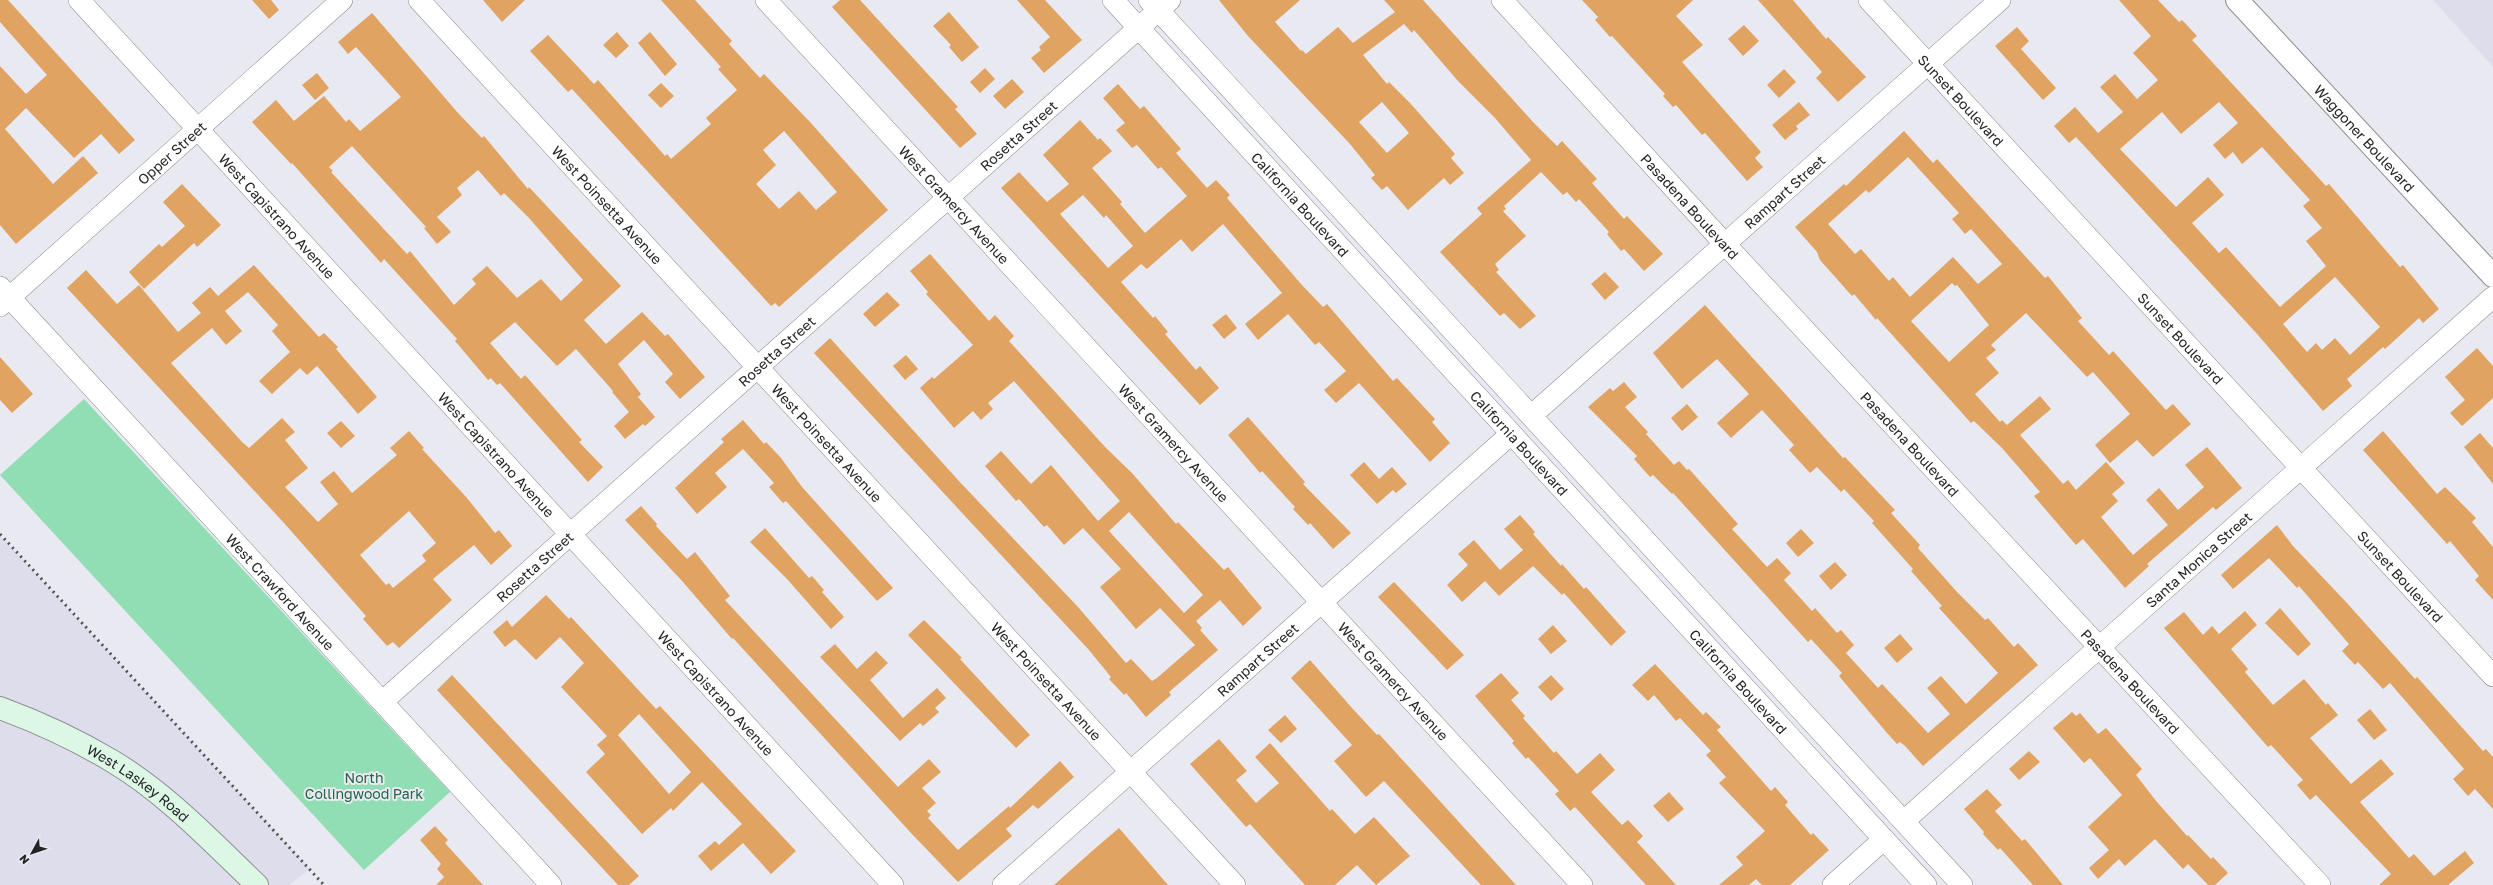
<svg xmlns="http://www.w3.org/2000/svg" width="2493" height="885" font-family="'Golos Text',sans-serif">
	<rect width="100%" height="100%" fill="#e9e9f1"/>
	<path fill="#deddec" d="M2433,0H2493V67Z
		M0,535L310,869L289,885H0Z"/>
	<path fill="#91deb5" d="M84,399L450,792L364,870L0,475Z"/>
	<path fill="#e0a362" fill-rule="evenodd" d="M0,0H8L135,140L119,154L101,134L74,158L26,108L5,129L53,184L83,156L98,173L16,244L0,225V66L26,94L47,75L0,22Z
		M252,0H271L279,10L269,19Z
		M483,0H525L502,22Z
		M661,0H695L732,41L729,44L760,78L764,74L810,122L888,210L779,307L775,303L771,306L572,89L568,92L530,51L548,35L594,84L598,80L665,156L667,154L671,159L711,124L706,118L737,90L718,69L721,67ZM784,131L837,192L816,210L799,191L779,209L756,184L776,165L763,150Z
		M840,0H860L958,107L955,109L977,134L960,148L832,7Z
		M1017,0H1045L1082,40L1044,73L1031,58L1041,50L1039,47L1050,37Z
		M1219,0H1300L1275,22L1301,51L1302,50L1306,54L1338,27L1353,43L1395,12L1384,0H1423L1533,122L1557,146L1562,141L1597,179L1592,183L1624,219L1627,216L1663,254L1644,271L1624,249L1621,251L1607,234L1609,232L1579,199L1576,202L1567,192L1563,195L1541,172L1504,206L1506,209L1503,211L1526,236L1495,264L1499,270L1496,272L1536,316L1520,329L1504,313L1500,316L1440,252L1482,214L1477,208L1531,160L1495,118L1458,81L1414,30L1412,33L1404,24L1363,55L1387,84L1389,82L1410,103L1455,154L1451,158L1464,173L1450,185L1444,178L1408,210L1387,186L1382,190L1371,178L1375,175L1350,144L1248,36ZM1382,102L1409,133L1387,153L1359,122Z
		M1582,0H1693L1676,16L1703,45L1682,62L1761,152L1755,158L1763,167L1747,181L1705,133L1702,135L1676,105L1673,107L1663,96L1665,94L1612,36L1610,37L1595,20L1598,17Z
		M1758,0H1793L1826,39L1828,37L1866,77L1838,102L1816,78L1822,72Z
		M2119,0H2158L2179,22L2182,20L2197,36L2192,40L2225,76L2326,186L2329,184L2400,267L2403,265L2439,309L2423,323L2419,318L2385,349L2383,347L2347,379L2352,386L2323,411L2258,335L2076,137L2069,143L2054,126L2075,107L2098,133L2123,112L2100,87L2115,74L2137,99L2158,80L2133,53L2151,36ZM2219,102L2238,123L2213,145L2225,159L2233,152L2242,164L2262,147L2310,200L2303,206L2322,228L2306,241L2326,266L2280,307L2226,247L2219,253L2192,223L2224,195L2208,177L2176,207L2120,149L2162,112L2181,134ZM2335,277L2380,327L2350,355L2335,338L2322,350L2316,343L2307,352L2283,324Z
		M949,12L979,47L962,62L949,47L951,45L933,26Z
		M372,13L458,113L482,138L484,136L528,189L529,187L621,286L584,320L606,344L642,312L665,336L668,334L705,377L680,399L665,382L673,374L644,340L618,364L641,394L638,397L655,417L645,426L643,424L625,439L614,426L629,412L612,392L613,391L576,349L557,366L515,322L490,343L521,379L525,375L540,392L582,440L579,442L603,467L588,482L500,383L497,385L491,378L488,380L455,341L457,339L384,259L381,263L292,163L291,164L252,122L276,100L294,121L324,96L346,122L349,119L360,131L401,97L356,47L348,54L338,42ZM352,146L426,227L424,228L437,244L451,232L437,217L462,195L457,188L478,170L501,196L504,193L529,218L583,280L561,301L541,279L517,298L487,266L472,279L476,284L454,305L410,251L407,254L331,172L333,171L329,167Z
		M1744,25L1759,41L1743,56L1728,39Z
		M2017,27L2029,41L2021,49L2056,88L2043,100L1995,46Z
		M617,32L629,46L616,58L603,45Z
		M650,32L677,64L665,76L638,43Z
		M985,68L995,79L980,93L970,82Z
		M1784,69L1796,82L1779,98L1767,85Z
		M317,73L329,88L315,100L302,85Z
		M1012,79L1024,92L1005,109L993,96Z
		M661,83L674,96L661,108L648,95Z
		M1118,84L1140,109L1144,106L1181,149L1176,153L1207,188L1216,180L1230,195L1227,198L1301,284L1323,307L1327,304L1393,381L1397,378L1435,419L1432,422L1450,443L1430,462L1359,383L1336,403L1324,390L1346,371L1319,342L1315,345L1288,314L1258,340L1245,324L1282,293L1223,224L1192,252L1181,239L1147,269L1141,264L1121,282L1153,318L1155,316L1168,332L1165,334L1196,370L1200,366L1219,388L1200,405L1001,188L1019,172L1047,202L1069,184L1043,155L1080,120L1098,140L1100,138L1112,151L1092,168L1122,202L1120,204L1145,233L1187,196L1161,167L1158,169L1137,145L1132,148L1116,130L1125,123L1103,98ZM1083,195L1104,218L1106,215L1133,246L1108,268L1060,214Z
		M1799,102L1810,115L1796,126L1798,129L1785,140L1772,125Z
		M1904,131L1933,163L1937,159L2045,278L2048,276L2082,318L2078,321L2109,355L2113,351L2166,410L2173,404L2191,424L2153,457L2137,440L2110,463L2095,445L2130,414L2093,372L2087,377L2026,313L1991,345L1996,350L1986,358L1999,373L1975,394L2000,422L2002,420L2007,425L2040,396L2051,409L2020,435L2063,484L2068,480L2076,490L2106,462L2125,483L2112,494L2118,501L2101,517L2133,555L2168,525L2146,500L2159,488L2178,510L2204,487L2185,465L2207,447L2242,488L2216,510L2213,507L2147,564L2149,566L2125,588L2083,539L2076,545L2034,496L2040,492L2002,448L1974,421L1971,423L1877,318L1876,320L1854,294L1852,296L1820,260L1817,252L1795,227L1844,184L1846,186ZM1908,157L1959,213L1952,219L1965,234L1971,229L2002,264L1978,284L1953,257L1910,297L1893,277L1889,281L1861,249L1855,254L1828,224L1866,190L1869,193ZM1952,283L1955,286L1957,285L1989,325L1949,362L1911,321Z
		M182,184L221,225L197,247L194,243L144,289L129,272L159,244L162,247L185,226L163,202Z
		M930,254L989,321L995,315L1014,336L1009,341L1106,448L1132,473L1176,524L1178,522L1224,570L1228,567L1262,608L1243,626L1220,600L1196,621L1202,628L1200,630L1218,650L1169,692L1171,695L1146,717L1126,693L1124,695L1109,679L1111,677L1089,650L814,353L830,338L958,480L1078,607L1126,663L1131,659L1152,681L1157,678L1195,645L1160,608L1136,629L1100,587L1121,569L1083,528L1064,545L1047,525L1044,527L1019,499L1016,501L985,466L1001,451L1031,484L1051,465L1098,521L1120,501L1014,381L988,403L993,409L981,420L973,411L954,428L920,388L932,377L934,379L973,345L926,294L928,292L910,271ZM1129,512L1203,595L1184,613L1109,531Z
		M254,265L319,337L324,333L338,347L336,349L377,397L358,414L317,366L307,375L300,368L272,394L259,381L290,352L272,331L278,325L248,292L225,311L242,331L226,345L212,328L171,363L242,442L249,448L282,418L295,432L285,440L308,468L285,487L318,522L338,504L320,482L334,471L352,493L397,455L390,448L409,431L424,448L422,449L467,498L495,533L499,530L512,546L491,565L474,545L433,579L452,600L399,648L393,642L387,646L363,619L366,616L284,523L67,288L86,270L117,304L139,285L178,332L201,313L192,303L210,287L218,296ZM409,511L436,543L422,555L426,561L393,588L389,583L386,585L360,555Z
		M1605,272L1619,287L1605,300L1591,284Z
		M887,292L900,305L875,327L863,314Z
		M1705,305L1843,458L1845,457L1895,510L1891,513L1920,545L1918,548L1957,592L1985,620L1988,618L2014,647L2018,643L2038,665L1923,766L1905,746L1900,742L1897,744L1887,733L1839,676L1842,673L1811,639L1808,642L1673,493L1672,494L1653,475L1650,477L1634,459L1637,456L1588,407L1610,388L1613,391L1624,382L1637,397L1625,407L1648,432L1646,434L1674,465L1679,461L1687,470L1689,469L1738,524L1732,529L1767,567L1777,558L1791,573L1784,580L1812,611L1815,608L1837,633L1841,630L1854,645L1846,653L1878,688L1882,684L1928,733L1950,714L1927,688L1941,676L1966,704L1998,673L1939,608L1942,606L1911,571L1913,569L1872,523L1874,521L1844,489L1841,492L1817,467L1810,473L1789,450L1794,445L1762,410L1731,438L1717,423L1749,394L1717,359L1682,389L1653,353Z
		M1226,314L1237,328L1224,339L1212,325Z
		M2477,348L2493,366V398L2462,426L2450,413L2465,400L2445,377Z
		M906,355L918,369L905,380L893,366Z
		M0,357L33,394L12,413L0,400Z
		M1687,404L1698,417L1682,431L1671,418Z
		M1248,417L1305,482L1303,484L1351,533L1333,549L1310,523L1308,525L1293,509L1295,507L1262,471L1260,473L1228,435Z
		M743,420L764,444L766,442L781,458L802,487L893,588L877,601L786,501L783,503L769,487L774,483L743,449L715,473L727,487L697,514L675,488L724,442L721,439Z
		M341,421L355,436L341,448L327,433Z
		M2383,431L2437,494L2445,487L2476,518L2472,522L2493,547V600L2475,580L2479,576L2450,541L2447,544L2363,450Z
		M2480,433L2493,448V484L2464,447Z
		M1364,462L1379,479L1392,467L1407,484L1396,493L1393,490L1377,504L1350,475Z
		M641,506L657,524L656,526L687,559L695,552L730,596L725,600L898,787L929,759L941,772L922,788L936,803L927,811L931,815L928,818L958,850L1009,806L1010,808L1060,761L1074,777L1038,809L1033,805L1006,829L1012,836L958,882L911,833L733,638L732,639L683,582L625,520Z
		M1520,515L1535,532L1533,534L1561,566L1562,564L1584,589L1586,587L1626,632L1611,646L1564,593L1562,595L1533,566L1499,596L1485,581L1462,602L1447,585L1468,565L1458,554L1474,540L1500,570L1523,550L1504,529Z
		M2277,525L2293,546L2346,602L2415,679L2417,677L2483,751L2486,749L2493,757V809L2475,789L2468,796L2453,779L2464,769L2390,683L2383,689L2358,662L2355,665L2342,651L2349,644L2299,586L2297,588L2269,558L2233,589L2221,575Z
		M765,528L809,578L812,576L824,590L822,592L844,617L831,629L787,579L750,542Z
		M1801,529L1814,543L1798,557L1786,543Z
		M1835,562L1847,575L1831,590L1819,576Z
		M1394,582L1464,655L1447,670L1378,597Z
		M546,595L569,619L571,617L656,709L660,706L796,851L771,874L743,843L711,871L698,856L715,841L719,845L742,824L702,782L673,811L671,808L642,834L586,772L605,754L597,745L607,736L561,687L584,663L560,637L536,660L515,639L505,647L493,632L507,620L512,627ZM639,714L691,772L669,794L618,735Z
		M2280,608L2311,644L2298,656L2265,623Z
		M2245,611L2257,625L2231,649L2248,669L2245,672L2273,705L2304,679L2326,705L2328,703L2338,715L2310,738L2351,784L2381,759L2394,774L2360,802L2409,858L2414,854L2434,876L2465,851L2474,863L2448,885H2379L2391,874L2316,795L2310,800L2297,785L2303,780L2271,745L2268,747L2164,628L2184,612L2203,635L2212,626L2219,634Z
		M924,620L962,658L960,659L1030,735L1016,748L908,635Z
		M1553,625L1567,641L1551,654L1538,639Z
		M1900,634L1913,649L1897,663L1884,648Z
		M835,644L857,669L876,651L888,663L870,680L903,718L937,688L946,698L935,708L939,712L923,726L920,723L900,741L820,657Z
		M1310,660L1352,708L1377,735L1379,734L1516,885H1481L1384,781L1366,797L1334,761L1352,745L1291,678Z
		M1655,664L1703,715L1706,712L1721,727L1717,730L1740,756L1771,791L1775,787L1788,802L1785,805L1811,835L1813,833L1829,850L1790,885H1762L1756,879L1749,885H1719L1743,865L1736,857L1765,831L1719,783L1726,777L1706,755L1711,751L1680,718L1676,721L1654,695L1648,701L1632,685Z
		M1501,673L1519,693L1511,700L1525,716L1523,718L1554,753L1556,751L1577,774L1600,753L1615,770L1591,792L1622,825L1628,820L1643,836L1637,842L1676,885H1646L1575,807L1570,811L1555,794L1559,791L1528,757L1526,759L1512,743L1514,741L1475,696Z
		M452,675L639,876L629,885H618L437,690Z
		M1551,675L1564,689L1551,701L1538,687Z
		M2370,709L2387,730L2374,740L2357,720Z
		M2072,712L2076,716L2080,713L2098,734L2106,728L2142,769L2136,775L2157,802L2187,836L2188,835L2211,859L2213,857L2228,873L2215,885H2208L2188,864L2183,869L2155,839L2125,866L2119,859L2098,879L2089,868L2109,850L2088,827L2122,795L2090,758L2084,763L2053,728Z
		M1285,715L1297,729L1281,743L1268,730Z
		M1219,739L1247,771L1236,780L1256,803L1279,783L1255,757L1270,743L1330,811L1332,809L1355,834L1374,817L1410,856L1376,885L1357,865L1335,885H1305L1250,824L1246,827L1190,764Z
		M2029,751L2040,762L2019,780L2009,769Z
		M1987,789L2002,805L1995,811L2022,841L2025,839L2063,885H2033L2000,848L1998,850L1983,834L1984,832L1964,809Z
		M1669,792L1684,809L1668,822L1653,806Z
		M435,826L448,840L445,843L483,885H436L444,877L437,869L441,864L420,840Z
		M1119,828L1168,885H1054L1091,852Z"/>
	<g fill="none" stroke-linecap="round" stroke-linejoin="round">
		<defs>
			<g id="minor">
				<path id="s1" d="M79,0L893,885"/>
				<path id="s2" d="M419,0L1235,885"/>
				<path id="s3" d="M766,0L1582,885"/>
				<path id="s4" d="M1113,0L1926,885"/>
				<path d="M1149,0L1962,885"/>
				<path id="s5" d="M1502,0L1724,243L2320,885"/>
				<path id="s6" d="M1869,0L2493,676"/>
				<path id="s7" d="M0,287L551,885"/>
				<path id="s8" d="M0,306L342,0"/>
				<path id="s9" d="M1532,415L2000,0"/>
				<path id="s10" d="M382,702L1170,0"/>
				<path id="s11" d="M1904,821L2493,297"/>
				<path id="s12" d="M1003,885L1511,434"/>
				<path d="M1833,885L1884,839"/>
			</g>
			<g id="tertiary">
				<path id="s13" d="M2237,0L2493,276"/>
			</g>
			<g id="secondary">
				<path id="s14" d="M0,708C38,722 77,740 112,761C166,793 212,842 257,885"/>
			</g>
		</defs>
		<use href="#minor" stroke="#8e8d94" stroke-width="22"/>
		<use href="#tertiary" stroke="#8e8d94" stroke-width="24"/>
		<use href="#secondary" stroke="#8e8d94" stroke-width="24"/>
		<use href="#minor" stroke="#fff" stroke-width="21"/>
		<use href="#tertiary" stroke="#fff" stroke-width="22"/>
		<use href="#secondary" stroke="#dcf8e4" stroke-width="22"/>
		<path stroke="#515155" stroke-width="3" stroke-dasharray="2 4" stroke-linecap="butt" d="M0,534L324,885"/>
	</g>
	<g text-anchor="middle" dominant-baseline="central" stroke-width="4" stroke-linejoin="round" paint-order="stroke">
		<g font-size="14" fill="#242427" stroke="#e9e9f1">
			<text stroke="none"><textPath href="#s6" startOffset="136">Sunset Boulevard</textPath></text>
			<text stroke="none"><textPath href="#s10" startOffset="852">Rosetta Street</textPath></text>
			<text stroke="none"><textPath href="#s13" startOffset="188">Waggoner Boulevard</textPath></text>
			<text stroke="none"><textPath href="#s8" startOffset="230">Opper Street</textPath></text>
			<text stroke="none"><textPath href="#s9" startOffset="337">Rampart Street</textPath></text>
			<text stroke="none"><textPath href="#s3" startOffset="278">West Gramercy Avenue</textPath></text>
			<text stroke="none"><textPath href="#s4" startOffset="277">California Boulevard</textPath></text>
			<text stroke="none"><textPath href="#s2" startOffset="278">West Poinsetta Avenue</textPath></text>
			<text stroke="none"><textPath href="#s5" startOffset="279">Pasadena Boulevard</textPath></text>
			<text stroke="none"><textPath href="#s1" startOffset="293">West Capistrano Avenue</textPath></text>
			<text stroke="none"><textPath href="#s6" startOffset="460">Sunset Boulevard</textPath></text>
			<text stroke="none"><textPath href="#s10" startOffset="528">Rosetta Street</textPath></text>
			<text stroke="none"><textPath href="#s3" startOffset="602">West Gramercy Avenue</textPath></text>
			<text stroke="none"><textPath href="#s2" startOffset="602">West Poinsetta Avenue</textPath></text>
			<text stroke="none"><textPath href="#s4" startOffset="601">California Boulevard</textPath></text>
			<text stroke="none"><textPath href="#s5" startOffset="603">Pasadena Boulevard</textPath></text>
			<text stroke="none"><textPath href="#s1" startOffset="617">West Capistrano Avenue</textPath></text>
			<text stroke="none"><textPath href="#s11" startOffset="394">Santa Monica Street</textPath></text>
			<text stroke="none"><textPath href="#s10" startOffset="204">Rosetta Street</textPath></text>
			<text stroke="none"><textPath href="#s6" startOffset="784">Sunset Boulevard</textPath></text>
			<text stroke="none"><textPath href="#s7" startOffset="414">West Crawford Avenue</textPath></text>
			<text stroke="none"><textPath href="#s12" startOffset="340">Rampart Street</textPath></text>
			<text stroke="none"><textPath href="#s4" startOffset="925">California Boulevard</textPath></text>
			<text stroke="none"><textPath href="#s5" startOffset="927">Pasadena Boulevard</textPath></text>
			<text stroke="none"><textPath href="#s2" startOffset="926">West Poinsetta Avenue</textPath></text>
			<text stroke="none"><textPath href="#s3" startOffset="926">West Gramercy Avenue</textPath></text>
			<text stroke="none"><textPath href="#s1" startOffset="941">West Capistrano Avenue</textPath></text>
			<text stroke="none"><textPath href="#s14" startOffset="158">West Laskey Road</textPath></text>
		</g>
		<g font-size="14" fill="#226446" stroke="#e9e9f1">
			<text x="364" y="777">North<tspan x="364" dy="16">Collingwood Park</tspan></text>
		</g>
	</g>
	<g transform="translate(32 853) rotate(230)" stroke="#e9e9f1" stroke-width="3" paint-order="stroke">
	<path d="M0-3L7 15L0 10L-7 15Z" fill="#242427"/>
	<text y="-6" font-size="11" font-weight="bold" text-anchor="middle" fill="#242427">N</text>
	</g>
</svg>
